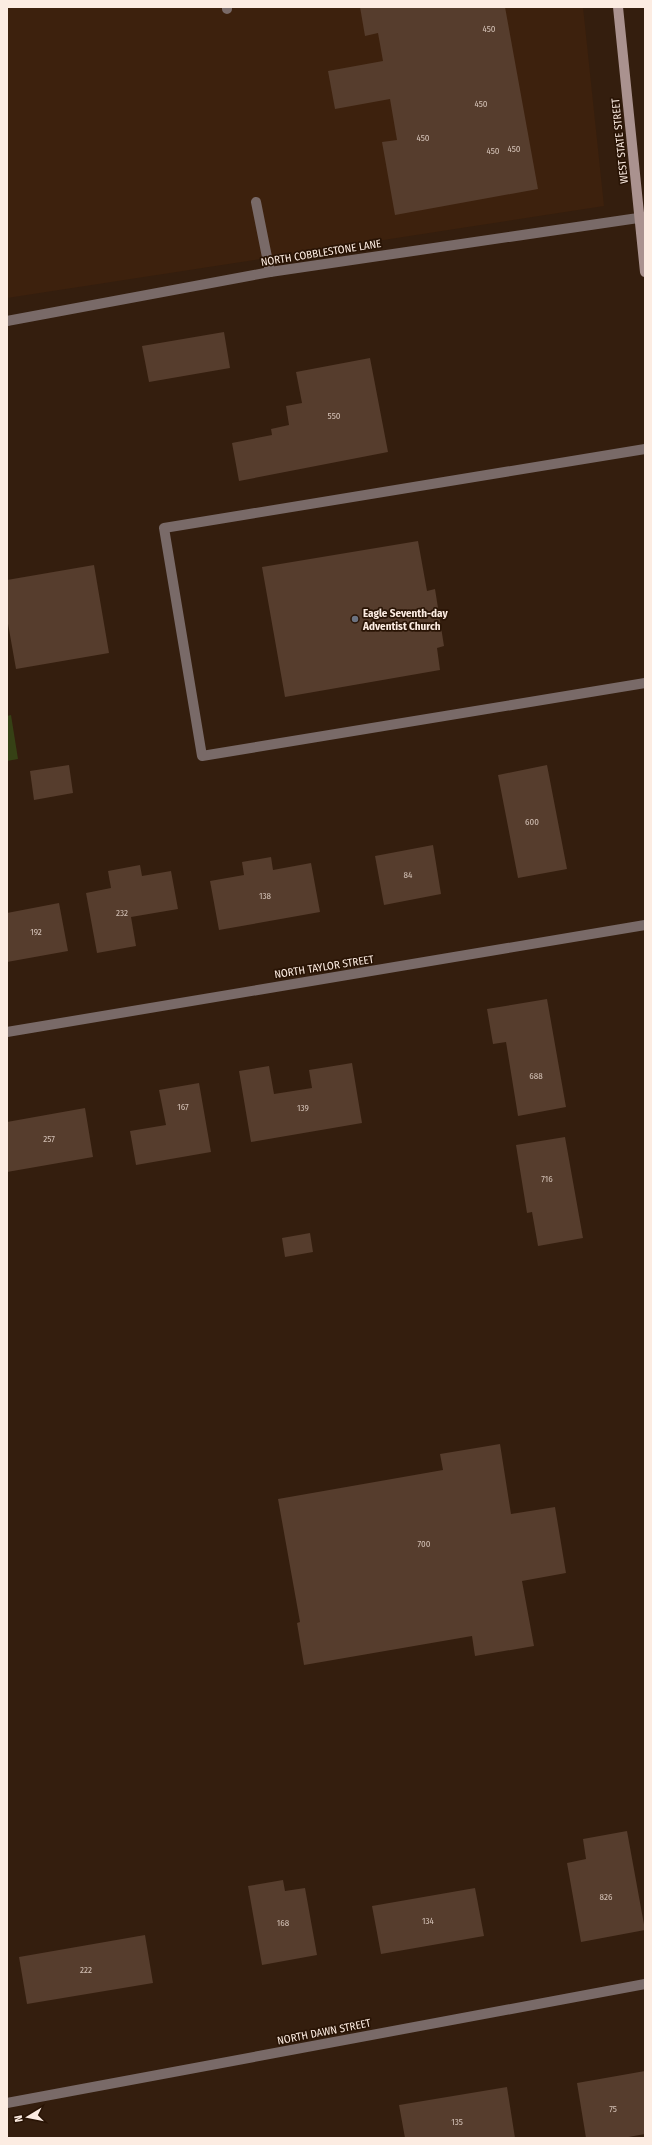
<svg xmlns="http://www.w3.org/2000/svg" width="652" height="2145" font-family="'Fira Sans Condensed',sans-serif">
	<rect width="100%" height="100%" fill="#341e0e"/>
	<path fill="#3d210d" d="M7,7H583L604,206L7,298Z"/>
	<path fill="#364115" d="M11,715L18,759L7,761V716Z"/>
	<path fill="#563d2d" d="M360,7H505L538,189L395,215L382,142L397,140L390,99L335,109L328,71L383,61L378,33L365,36Z
		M224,332L230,368L149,382L142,346Z
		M370,358L388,452L239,481L232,443L272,435L271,429L289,425L286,406L302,403L296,372Z
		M418,541L427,591L435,589L444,646L437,648L440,670L285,697L262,567Z
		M94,565L109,653L16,669L7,618V580Z
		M69,765L73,793L34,800L30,771Z
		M547,765L567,869L518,878L498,775Z
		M433,845L441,894L384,905L375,856Z
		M271,857L273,870L311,863L320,912L219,930L210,881L244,875L242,862Z
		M140,865L142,876L171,871L178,909L131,917L136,946L97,953L86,893L111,888L108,871Z
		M59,903L68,951L7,962V913Z
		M547,999L566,1107L518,1116L506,1042L493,1044L487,1009Z
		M352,1063L362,1123L251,1142L239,1071L269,1066L274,1094L312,1088L309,1070Z
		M199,1083L211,1152L136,1165L130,1131L166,1125L159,1090Z
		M85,1108L93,1157L7,1172V1122Z
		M565,1137L583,1238L538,1246L532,1212L527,1213L516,1145Z
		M310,1233L313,1252L285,1257L282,1238Z
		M500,1444L511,1514L555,1507L566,1573L522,1581L534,1646L475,1656L472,1636L304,1665L297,1623L300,1622L278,1499L443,1470L440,1454Z
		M627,1831L645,1930L581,1942L567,1863L586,1859L583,1839Z
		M283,1880L285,1891L305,1888L317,1955L262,1965L248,1886Z
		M475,1888L484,1936L381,1954L372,1906Z
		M145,1935L153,1983L27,2004L19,1957Z
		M645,2071V2134L623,2138H586L577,2083Z
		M507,2087L515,2138H405L399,2105Z"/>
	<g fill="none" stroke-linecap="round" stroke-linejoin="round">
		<path stroke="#796a68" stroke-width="10" d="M227,7V9
			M256,202L270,272
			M645,449L164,528L202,756L645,683"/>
		<path stroke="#796a68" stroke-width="10" d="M7,321L270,272L645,217
			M7,1032L645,925
			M7,2103L645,1984"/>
		<path stroke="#aa928f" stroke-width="10" d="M618,7L645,272"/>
	</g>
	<circle fill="#6b7280" stroke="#291405" stroke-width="1.5" cx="355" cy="619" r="4"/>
	<g text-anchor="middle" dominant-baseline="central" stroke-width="3.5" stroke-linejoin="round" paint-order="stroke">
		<g font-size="9" fill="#d2c0b5">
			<text x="489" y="29">450</text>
			<text x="481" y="104">450</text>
			<text x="423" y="138">450</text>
			<text x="514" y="149">450</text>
			<text x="493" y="151">450</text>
			<text x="334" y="416">550</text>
			<text x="532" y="822">600</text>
			<text x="408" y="875">84</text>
			<text x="265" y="896">138</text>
			<text x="122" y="913">232</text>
			<text x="36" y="932">192</text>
			<text x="536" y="1076">688</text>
			<text x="183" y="1107">167</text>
			<text x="303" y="1108">139</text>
			<text x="49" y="1139">257</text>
			<text x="547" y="1179">716</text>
			<text x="424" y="1544">700</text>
			<text x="606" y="1897">826</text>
			<text x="428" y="1921">134</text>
			<text x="283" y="1923">168</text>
			<text x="86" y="1970">222</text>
			<text x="613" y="2109">75</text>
			<text x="457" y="2122">135</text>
		</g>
		<g font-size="11" fill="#fcece2" stroke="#291405">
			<text transform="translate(620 141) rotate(-96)">WEST STATE STREET</text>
			<text transform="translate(321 253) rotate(-9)">NORTH COBBLESTONE LANE</text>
			<text transform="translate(324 967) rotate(-9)">NORTH TAYLOR STREET</text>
			<text transform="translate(324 2032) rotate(-11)">NORTH DAWN STREET</text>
		</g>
		<g font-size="11" font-weight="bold" fill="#fcece2" stroke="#291405" text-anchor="start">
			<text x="363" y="613">Eagle Seventh-day<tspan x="363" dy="13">Adventist Church</tspan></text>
		</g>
	</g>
	<rect width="652" height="2145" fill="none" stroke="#fcece2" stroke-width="16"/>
	<g transform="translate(28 2117) rotate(260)" stroke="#291405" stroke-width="3" paint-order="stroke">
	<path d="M0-3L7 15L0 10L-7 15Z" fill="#fcece2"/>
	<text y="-6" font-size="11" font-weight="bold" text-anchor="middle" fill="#fcece2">N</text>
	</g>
</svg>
